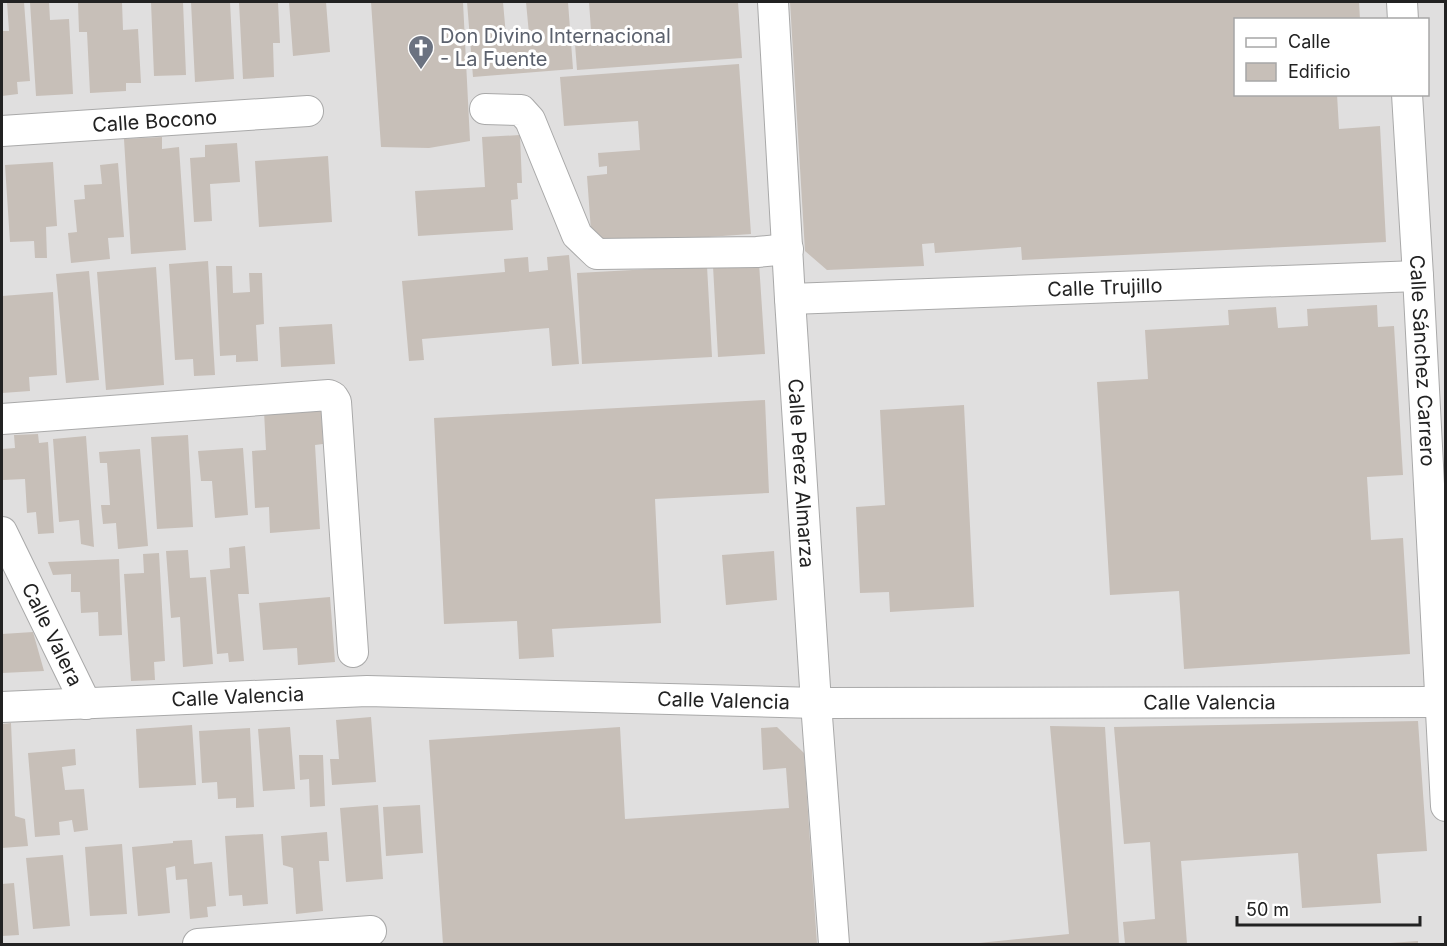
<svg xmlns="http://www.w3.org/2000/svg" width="1447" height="946" font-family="Inter,sans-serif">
	<rect width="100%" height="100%" fill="#f2efe9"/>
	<path fill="#e0dfdf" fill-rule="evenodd" d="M2,2H1445V944H2ZM1236,20H1428V94H1236Z"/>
	<path fill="#c7bfb8" d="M7,2H24L30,81L17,82L18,94L2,96V31H9Z
		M30,2H49L50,20L69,19L73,94L36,96Z
		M78,2H122L123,30L138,29L141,83H126V91L90,93L87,32H79Z
		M151,2H183L186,75L154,76Z
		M191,2H230L234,79L195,82Z
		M239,2H278L280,43H273L274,77L243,79Z
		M289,2H326L330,52L293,56Z
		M371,2H463L470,141L429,148L381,147Z
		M467,2H503L506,36L529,34L526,2H568L573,69L473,77Z
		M589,2H738L742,58L577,70L574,31L591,30Z
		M790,2H1359L1360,20H1236V94H1337L1339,129L1380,126L1386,242L1022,260L1021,247L935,253L934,243L922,244L924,266L827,270L805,251Z
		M739,64L751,234L592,245L587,176L607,174V166L599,167L598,153L640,150L638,121L564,126L560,77Z
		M520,135L522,183H517L518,199L511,200L513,230L418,236L415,191L485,187L482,137Z
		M162,137V149L179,147L186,250L131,254L124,139Z
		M237,143L240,182L210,184L212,221L194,222L190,158L205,157V145Z
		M328,156L332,222L259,227L255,161Z
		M53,162L57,226L46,227L47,258H35L34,241L10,242L5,165Z
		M118,163L124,237L108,238L110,259L71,263L68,233L77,232L74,200L85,199L84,185L102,184L100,165Z
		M569,255L579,364L552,366L549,328L422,339L424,360L409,361L402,281L505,272L504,259L528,257L529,272L548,270L547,257Z
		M208,261L215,375L194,376L193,359L175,360L169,264Z
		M759,263L765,354L718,357L713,266Z
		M216,266H232L233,293L250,292L249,273H262L264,324L256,325L258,361L236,362V355L220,356Z
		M707,266L712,357L582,364L577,273Z
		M156,267L164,385L106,390L97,272Z
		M89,271L99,380L66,383L56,274Z
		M53,292L57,375L29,377L30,391L2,393V296Z
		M1377,305L1378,327L1394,326L1403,475L1367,477L1371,540L1403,538L1410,654L1184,669L1179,591L1110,595L1097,382L1148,379L1145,330L1229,325L1228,310L1276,307L1278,328L1308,326L1307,309Z
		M332,324L335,364L281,367L279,327Z
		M765,400L769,493L655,499L661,623L552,629L554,657L519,659L517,621L444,624L434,418Z
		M964,405L974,607L890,612L889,592L860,593L856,507L885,505L880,410Z
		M321,408L323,444L315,445L320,529L270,533L269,507L255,508L252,451L266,450L264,411Z
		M38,434L39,443L48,442L54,533L38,534L36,512L27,513L25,479L3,480L2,449L15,448L14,435Z
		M188,435L193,527L157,529L151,437Z
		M86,436L94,547L81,544L79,520L59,522L53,439Z
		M243,448L248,515L215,518L212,481H201L198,451Z
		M140,449L148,546L118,549L116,523L103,524L101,505H110L107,463H100L99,452Z
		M245,546L249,594H238L244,661L229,662L228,653L217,654L210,570L230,568L229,548Z
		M188,550L190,578L206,577L213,664L183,667L180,617L171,618L166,551Z
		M774,551L777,600L726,605L722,555Z
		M159,553L165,661L154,662L155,680L131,681L124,574L144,573L143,554Z
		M119,559L122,635L99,636L98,612L81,613L80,592H71V574L53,575L48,562Z
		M330,597L335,662L298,665L297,648L263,650L259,603Z
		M33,632L44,671L2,673V634Z
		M371,717L376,782L332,785L330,759H339L336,720Z
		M1418,721L1427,851L1377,854L1381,903L1302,908L1298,853L1181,861L1187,944H1125L1123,922L1155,919L1150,842L1124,844L1114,727Z
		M11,723L15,816L25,819L28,846L2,848V724Z
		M192,725L196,785L139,788L136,729Z
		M1050,726L1105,727L1119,944H979V943L1069,934Z
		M290,727L295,789L263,791L258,729Z
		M620,727L625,819L789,808L786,768L763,770L761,728L777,727L804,753L817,944H443L429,740Z
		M250,728L254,807L236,808V798L218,799L217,782L202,783L199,731Z
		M75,749L76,765L62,767L65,790L84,789L88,830L74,832L72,820L59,822L60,835L35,837L28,753Z
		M299,755H323L325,806L310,807L309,779L300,780Z
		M378,805L383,879L346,882L340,808Z
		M420,805L423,853L386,856L383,807Z
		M327,832L329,861H319L323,911L296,914L293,868L283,865L281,836Z
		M263,834L268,904L243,906L242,895L229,896L225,836Z
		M192,840L194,864L212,862L216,906L207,907L208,917L190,919L187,879L176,880L175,866L166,868L170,913L138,916L132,847L173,843V841Z
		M122,844L127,914L90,916L85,847Z
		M63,855L70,926L33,929L26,858Z
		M14,883L19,935L2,936V884Z
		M1418,941V944H1390V943Z"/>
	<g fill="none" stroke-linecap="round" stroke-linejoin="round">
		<defs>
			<g id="minor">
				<path id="s1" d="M773,2L790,299L816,703L834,944"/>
				<path d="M1402,2L1403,20"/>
				<path id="s2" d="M1407,94L1418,276L1446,806"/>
				<path d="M485,109L521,110L530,120L577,235L597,254L757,252L788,249"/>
				<path id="s3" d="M2,131L308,111"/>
				<path id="s4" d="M790,299L1418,276"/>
				<path d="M2,419L329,395L333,397L336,402L353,652"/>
				<path id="s5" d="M2,532L86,704"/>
				<path id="s6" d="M2,707L367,691L816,703L1446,702"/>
				<path d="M198,944L371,931"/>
			</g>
		</defs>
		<use href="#minor" stroke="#a9a9a9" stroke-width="32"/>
		<use href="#minor" stroke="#fff" stroke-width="30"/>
	</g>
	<defs>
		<symbol id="church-pin" viewBox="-11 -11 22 30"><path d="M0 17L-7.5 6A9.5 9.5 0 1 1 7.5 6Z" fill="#6b7280" stroke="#fff"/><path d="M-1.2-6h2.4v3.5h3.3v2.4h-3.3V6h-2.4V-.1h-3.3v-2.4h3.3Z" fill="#fff"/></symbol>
	</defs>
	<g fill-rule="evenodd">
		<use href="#church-pin" x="406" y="33" width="30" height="40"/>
	</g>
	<g text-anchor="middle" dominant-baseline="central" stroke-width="6" stroke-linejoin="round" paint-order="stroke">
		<g font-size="20" fill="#5b616d" stroke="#fff" text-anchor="start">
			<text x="440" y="36">Don Divino Internacional<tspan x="440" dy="23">- La Fuente</tspan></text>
		</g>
		<g font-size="20" fill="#222" stroke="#fff">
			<text stroke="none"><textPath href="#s3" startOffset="153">Calle Bocono</textPath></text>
			<text stroke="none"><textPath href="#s4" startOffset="315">Calle Trujillo</textPath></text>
			<text stroke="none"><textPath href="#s2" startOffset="267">Calle Sánchez Carrero</textPath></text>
			<text stroke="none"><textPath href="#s1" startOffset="472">Calle Perez Almarza</textPath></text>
			<text stroke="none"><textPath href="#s5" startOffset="114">Calle Valera</textPath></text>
			<text stroke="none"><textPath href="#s6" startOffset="236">Calle Valencia</textPath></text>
			<text stroke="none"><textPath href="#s6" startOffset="722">Calle Valencia</textPath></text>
			<text stroke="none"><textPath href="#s6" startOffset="1208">Calle Valencia</textPath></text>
		</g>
	</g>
	<rect width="1447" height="946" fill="none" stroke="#222222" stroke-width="6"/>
	<rect x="1234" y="18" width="195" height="78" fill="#ffffff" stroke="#a7a7a7" stroke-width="1.5"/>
	<rect x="1246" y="38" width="30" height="9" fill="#ffffff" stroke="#a7a7a7" stroke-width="1.5"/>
	<text x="1288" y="48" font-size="18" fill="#222222">Calle</text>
	<rect x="1246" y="63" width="30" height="18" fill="#c7bfb8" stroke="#a7a7a7" stroke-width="1.5"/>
	<text x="1288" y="78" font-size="18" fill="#222222">Edificio</text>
	<path d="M1237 916v9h183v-9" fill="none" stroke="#222222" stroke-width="3"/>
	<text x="1246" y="916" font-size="18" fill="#222222" stroke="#ffffff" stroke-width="4.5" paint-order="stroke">50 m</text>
</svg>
